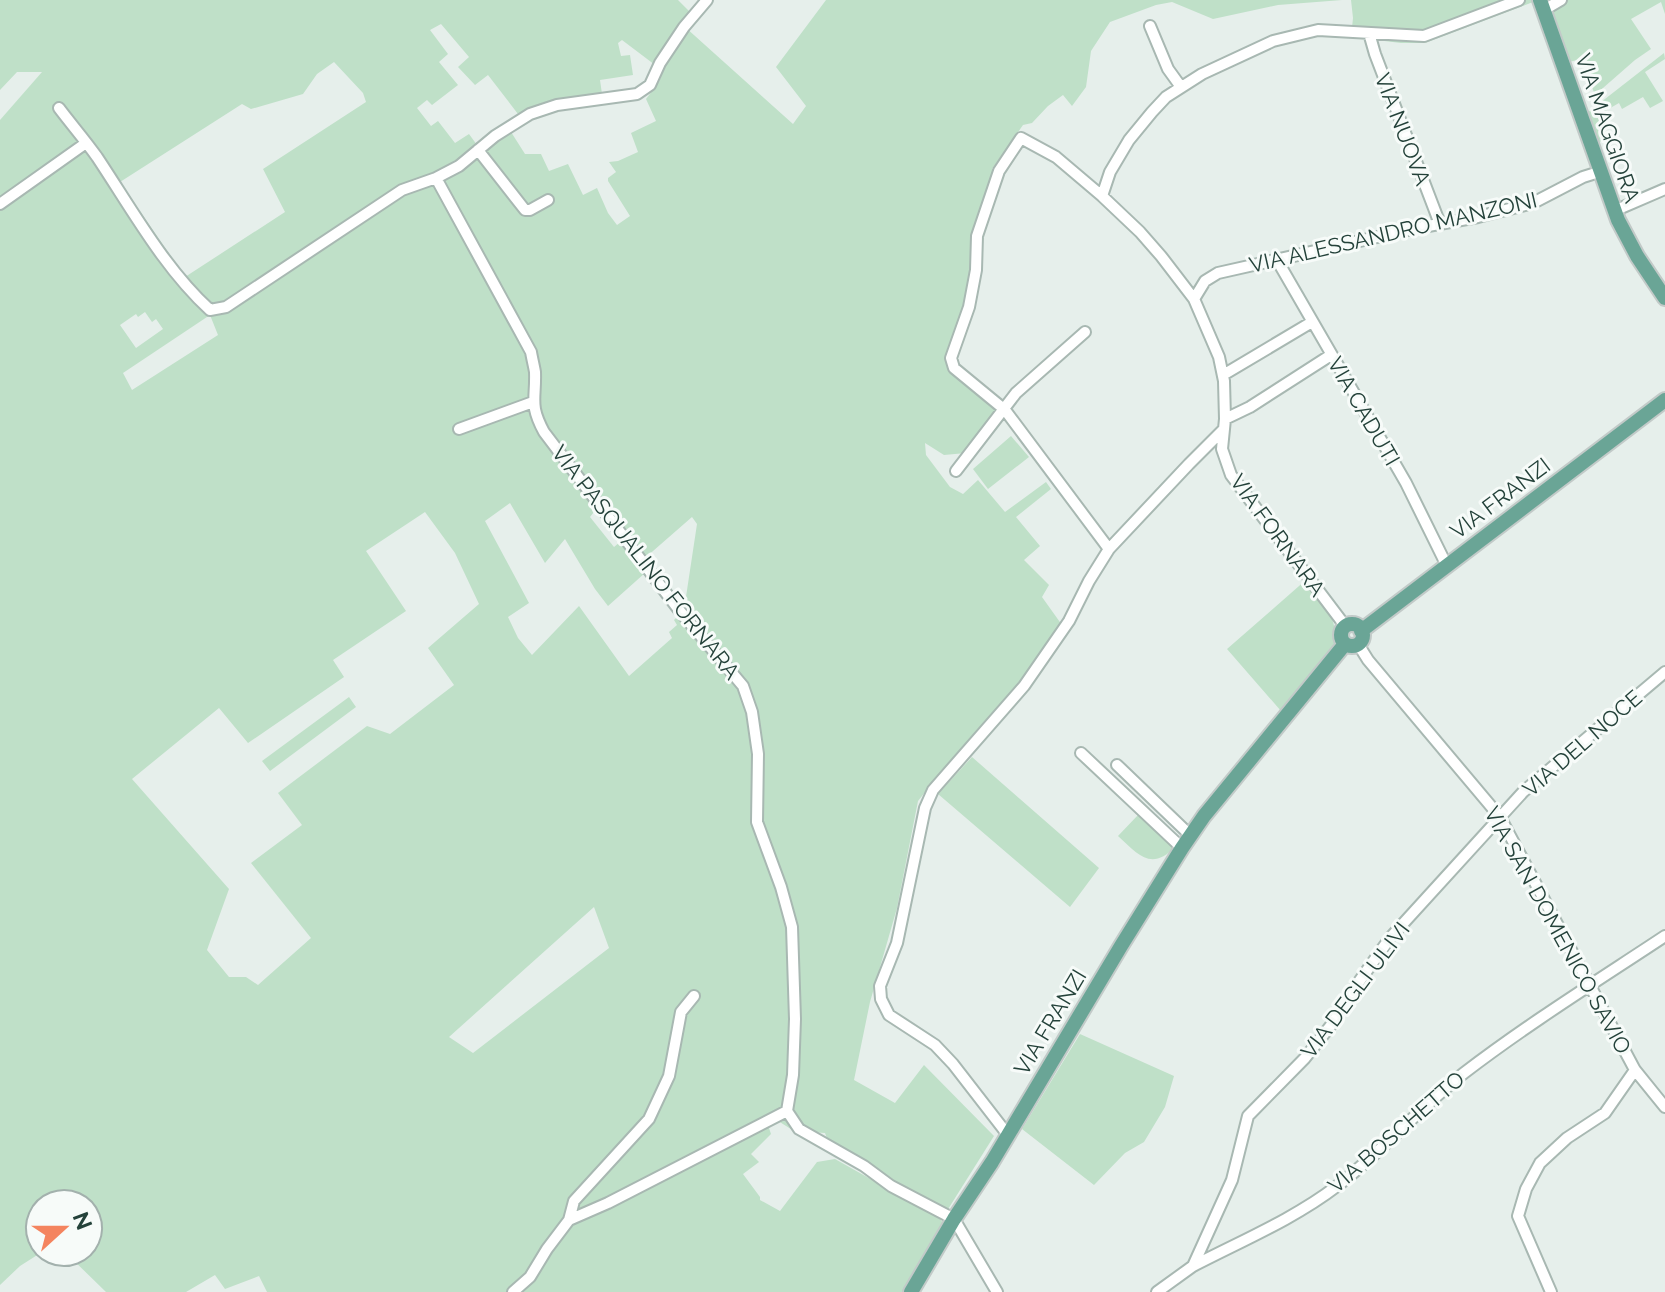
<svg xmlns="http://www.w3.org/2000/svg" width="1665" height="1292" font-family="Raleway,sans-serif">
	<rect width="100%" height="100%" fill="#e6efeb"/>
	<path fill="#bfe0c8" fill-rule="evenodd" d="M0,0H678L690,12L700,0H705L685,27L793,124L806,106L776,67L826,0H1342L1278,5L1213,19L1172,2L1156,5L1110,22L1091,51L1086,87L1072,106L1063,95L1048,106L1032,123L1023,125L992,169L996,170L978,218L974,235L973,269L963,321L948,357L999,409L966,453L944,455L925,443L926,455L950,487L963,494L978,480L1005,512L1046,482L1051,489L1016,517L1040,546L1024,560L1049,585L1042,597L1062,625C1039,657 1017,691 990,721C967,749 940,772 918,801L897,908L870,1002L854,1080L895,1103L924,1065L994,1136L945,1214L831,1149L825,1133L794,1131L775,1119L769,1128L771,1134L751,1154L759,1162L743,1174L760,1197V1200L780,1211L817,1162L835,1159L938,1217L945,1225L906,1292H267L259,1276L225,1289L215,1275L186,1292H106L65,1252H88V1204H40V1252H42L20,1266L0,1285V120L42,72H17L0,90ZM441,24L469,57L458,67L475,85L488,75L518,114L542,103L564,98L602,94L600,80L633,75L630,55L621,56L618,43L622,40L663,71L659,82L646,99L656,121L631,133L638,152L618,161L609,162L616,172L608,178V181L630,216L617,225L608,213L597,188L583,195L568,164L549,171L541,154H525L506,124L477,145L469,134L455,143L438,121L431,126L417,108L427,100L432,105L458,85L439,62L448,54L430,30ZM334,62L363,93L366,102L263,169L285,212L185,277L120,182L242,104L251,109L303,94L317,74ZM145,312L152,322L156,319L163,329L136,348L120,325L136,314L138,317ZM210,315L218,335L132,390L123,373ZM577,467L645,558L692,517L697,524L684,610L674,620L677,625L669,632L672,638L629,676L579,606L532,655L518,638L508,617L529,603L485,521L510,503L545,563L565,539L595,589L608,606L645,573L620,542L614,547L590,517L597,508L570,472ZM425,512L455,553L479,604L428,648L454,685L390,734L367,726L278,793L302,825L251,863L311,938L258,985L246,977H229L207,950L229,889L132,779L219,708L248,743L344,677L333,660L406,611L366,551ZM594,907L609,948L473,1053L449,1037Z
		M1351,0H1532L1533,2L1425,43H1401L1351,37L1353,18Z
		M1549,0H1665V14L1661,2L1631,19L1651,49L1635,60L1595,95L1581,59L1569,62L1547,6L1550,4Z
		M1664,53L1665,59L1645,72L1663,101L1650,108L1643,97L1622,109L1619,103L1598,115L1609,138L1599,142L1587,113Z
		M1011,436L1029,457L988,489L973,469Z
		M1307,579C1322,601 1342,621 1333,650L1281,711L1227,649Z
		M349,697L356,707L270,771L262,761Z
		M972,757L1099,868L1070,907L938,794Z
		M1138,815L1176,846C1151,872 1139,855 1118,836Z
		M1080,1034L1174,1076L1165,1107L1144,1142L1125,1153L1094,1185L1022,1129Z"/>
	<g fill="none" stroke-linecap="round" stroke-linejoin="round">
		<defs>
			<path id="minor" d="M1544,10L1561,0
				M1150,26L1168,69L1181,87
				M1369,33L1375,54L1440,224
				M59,108C71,124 85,140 97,157C131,208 164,268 210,310L226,307L402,190L436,178L459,166L495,136L530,114L557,105L637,94L650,85L660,63L684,27L707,0
				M478,150L525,210H530L548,200
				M436,178L531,352C532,358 534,366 535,372C536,400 529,404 544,432L679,610L743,686L752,712L758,754L757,822L781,887L792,927L795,1019L793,1075L787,1111
				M1102,196L1110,172L1129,140L1152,112L1166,97L1202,74L1273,41L1318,30L1424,36L1519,0
				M0,204L86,143
				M1614,211L1665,189
				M1277,260L1406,483L1447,566
				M1194,299L1205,281L1218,273L1417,228L1478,217L1533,203L1583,177L1599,172
				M1223,375L1312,322
				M1225,419L1250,407L1331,355
				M459,429L533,402
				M956,471L1016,393L1085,332
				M1109,549L1005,410L954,368L951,358L969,307L976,270L977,236L999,171L1021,138L1056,157L1102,196L1140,232L1161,256L1194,299L1219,357L1224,381L1225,419L1222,449L1231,475L1346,627
				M1358,644L1368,660L1500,817L1635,1070L1665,1107
				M1081,753L1182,848
				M1117,765L1190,835
				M787,1111L799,1129L864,1166L891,1186L954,1219L997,1292
				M1008,1135L953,1064L935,1045L889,1015L881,999L880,986L897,943L925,808L933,790L1024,686L1069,621L1089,581L1109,549L1189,464L1223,430
				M569,1220L574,1201L649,1119L669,1076L681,1012L694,996
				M1193,1266C1241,1241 1294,1219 1337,1186C1382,1152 1419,1108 1464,1073C1528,1024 1597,981 1665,936
				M513,1292L530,1277L547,1249L569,1220L608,1203L787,1111
				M1157,1292L1193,1266L1232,1180L1248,1116L1305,1058L1332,1024L1351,993L1390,938L1523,792L1665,672
				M1551,1292L1518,1216L1526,1189L1540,1163L1567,1138L1605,1113L1635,1070"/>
			<path id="major" d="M1540,0L1618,220L1637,256L1665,298
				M1341 635a11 11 0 1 1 22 0a11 11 0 1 1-22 0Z
				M1361,631L1665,400
				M911,1292L954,1219L992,1162L1121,946L1182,848L1204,816L1345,644"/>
		</defs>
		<use href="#minor" stroke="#a8b8b2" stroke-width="14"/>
		<use href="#major" stroke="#c2cac8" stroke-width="18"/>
		<use href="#minor" stroke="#fff" stroke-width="10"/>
		<use href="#major" stroke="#6aa596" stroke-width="14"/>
	</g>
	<g text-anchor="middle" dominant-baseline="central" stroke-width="6" stroke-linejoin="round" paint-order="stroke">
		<g font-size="22" fill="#24423a" stroke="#f7fbf9">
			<text transform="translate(1608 128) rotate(71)">VIA MAGGIORA</text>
			<text transform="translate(1403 129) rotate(69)">VIA NUOVA</text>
			<text transform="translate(1393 232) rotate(-13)">VIA ALESSANDRO MANZONI</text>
			<text transform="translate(1364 411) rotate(60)">VIA CADUTI</text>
			<text transform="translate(1500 498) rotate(-37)">VIA FRANZI</text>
			<text transform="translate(1278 535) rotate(54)">VIA FORNARA</text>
			<text transform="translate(646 562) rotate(52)">VIA PASQUALINO FORNARA</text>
			<text transform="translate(1582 743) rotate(-41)">VIA DEL NOCE</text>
			<text transform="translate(1558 930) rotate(61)">VIA SAN DOMENICO SAVIO</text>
			<text transform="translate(1355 990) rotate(-53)">VIA DEGLI ULIVI</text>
			<text transform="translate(1050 1022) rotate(-59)">VIA FRANZI</text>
			<text transform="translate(1396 1132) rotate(-41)">VIA BOSCHETTO</text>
		</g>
	</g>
	<g transform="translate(64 1228) rotate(69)"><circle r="38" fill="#f7fbf9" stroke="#a3b1ad" stroke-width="2"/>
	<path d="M0-6L14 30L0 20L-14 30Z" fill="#f4845f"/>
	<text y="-12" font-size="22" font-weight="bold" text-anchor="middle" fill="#24423a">N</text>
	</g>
</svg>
